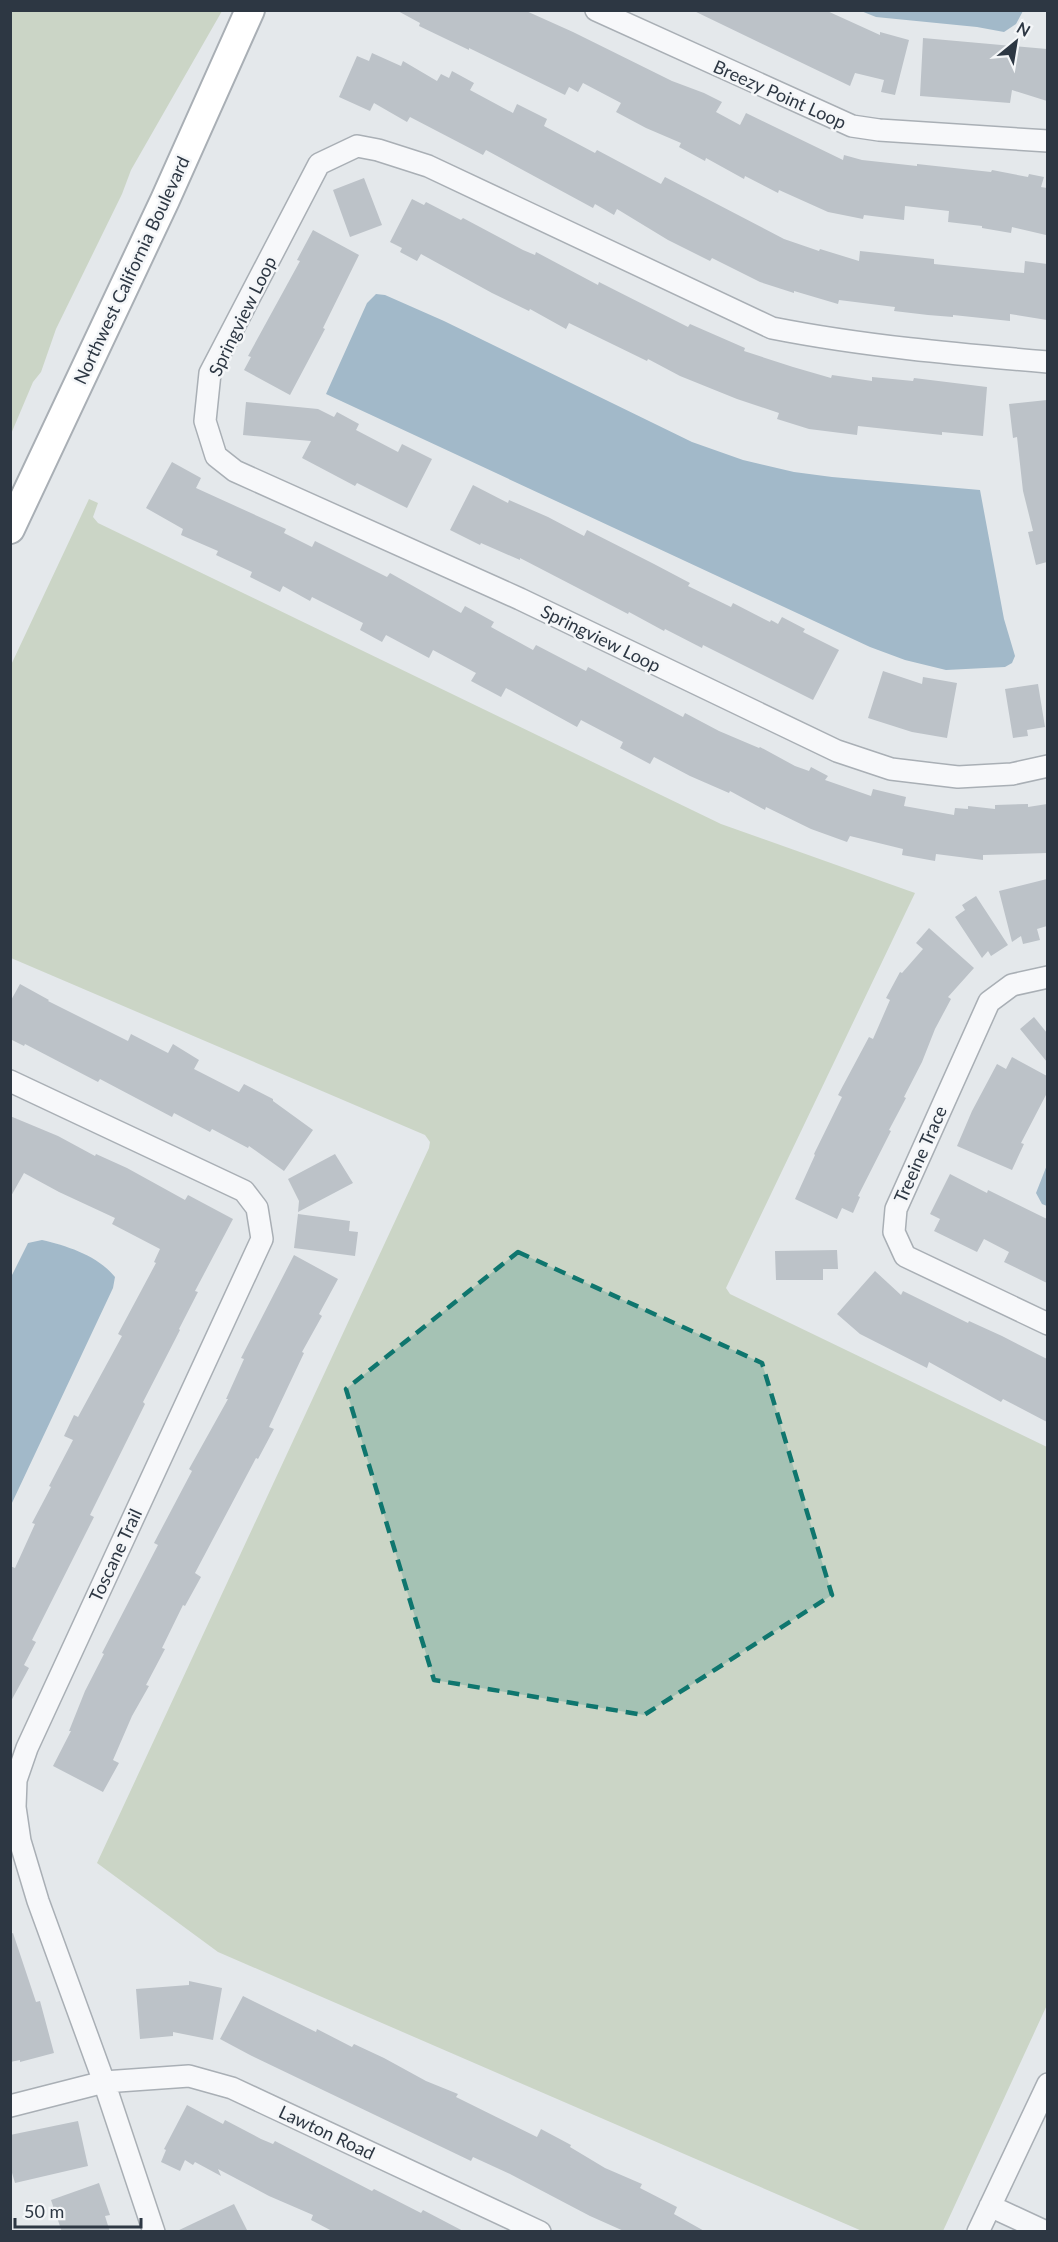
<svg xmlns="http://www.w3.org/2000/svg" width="1058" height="2242" font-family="Lato,sans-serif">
	<rect width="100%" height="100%" fill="#e4e8eb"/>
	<path fill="#cbd5c6" d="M11,10L222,11L131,170L122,194L56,329L41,372L33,382L11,434Z
		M89,499L98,503L93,517L98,523L721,824L915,893L726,1288L730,1294L1047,1447V2005L943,2231H862L218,1952L97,1863L429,1148L430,1142L425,1135L11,958V665Z"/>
	<path fill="#a2b9c9" d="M861,11H1023L1016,24L1004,32L977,27L876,17Z
		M376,294L385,295L444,321L692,442L743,460L794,472L832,477L980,490L1004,619L1015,656L1012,663L1005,667L946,670L905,660L870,647L326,394L367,303Z
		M1047,1165V1206L1042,1204L1036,1193Z
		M42,1240C68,1246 98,1256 115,1277L113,1288L11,1505V1277L28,1243Z"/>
	<path fill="#bcc2c8" d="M396,10H524L573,32L672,81L704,93L722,102L716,112L740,125L746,113L843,160L844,155L862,160L917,166V164L991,172L992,170L1028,177L1029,174L1044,177L1041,187L1047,188L1046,235L1012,227L1011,233L982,228V226L948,222L949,211L905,206L904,220L864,215L863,219L828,212L779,190L778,193L745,176L744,179L706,158L705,161L679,147L681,143L646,128L616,112L621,103L583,83L578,92L569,87L565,95L469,48V50L419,26L420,23Z
		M692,10H825L880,35V32L909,40L895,95L881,92L884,80L855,73L850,86Z
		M923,38L1047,49V101L1012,90L1010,103L920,96Z
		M372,53L401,66L403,61L437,81L441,74L449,78L452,71L474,83L470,90L513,113L517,104L547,119L544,126L595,153L597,150L661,184L665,177L784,239L819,251L820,249L859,261L860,251L934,259V264L1024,273L1025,261L1047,264V320L1010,314V321L953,315V317L928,315L894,311L895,307L839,300L838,304L794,291V293L760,282L712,258L710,261L668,240L617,209L614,215L595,204L593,208L486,150L483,155L410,117L407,122L374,103L370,111L339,97L357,56L369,61Z
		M364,178L382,225L350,237L333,190Z
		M412,199L424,205L426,202L461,220L463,218L523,250L535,255L536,252L598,285L599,282L688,327L690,324L745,348L744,351L793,367L831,378L832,375L872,381V377L913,381L914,378L987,387L983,436L942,432V435L858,426L857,435L809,429L777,419L779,413L737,399L680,376L648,359L647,361L569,323L566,329L530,309L529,311L492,293L421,254L417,261L400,252L402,248L390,242Z
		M313,230L359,255L323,328L325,329L290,395L244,370L251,357L248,356L300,261L297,260Z
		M1047,400V562L1036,565L1028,532L1033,531L1023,491L1017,437L1013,438L1009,404Z
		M246,402L318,409L334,417L337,412L359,424L356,430L398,452L402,444L432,459L407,508L357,483L355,486L302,458L311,441L243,435Z
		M172,462L201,478L196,488L286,529L284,533L312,547L315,541L387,577L390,573L461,613L465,606L494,622L491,627L533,650L536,645L586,671L588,667L683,717L685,713L719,731L759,748L760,747L795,766L809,771L811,767L828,776L825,780L871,796L873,789L906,797L904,806L954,815L955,808L968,809V806L995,809V805L1028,804V807L1047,804V853L983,855V860L936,854L935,861L902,855L903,849L850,836L847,842L811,829L766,807L765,810L730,791L729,793L690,776L654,757L650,764L620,748L623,742L581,720L577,727L506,688L501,697L471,681L476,673L433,650L429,658L386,635L382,642L360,630L363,623L312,597L310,601L283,586L280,592L250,577L252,572L216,555L218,551L181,535L183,529L146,508Z
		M473,485L508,503L509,500L548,517L584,536L587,530L654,564L690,583L688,586L731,607L733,603L770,622L771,620L778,624L782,617L805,629L803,632L839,650L813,700L703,645L702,648L665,629L664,631L629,612L628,614L520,558V560L481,543L480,545L450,530Z
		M883,671L922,684L923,677L957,683L947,738L912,732L868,718Z
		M1038,684L1045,727L1027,730L1028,736L1013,738L1005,689Z
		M1047,879V926L1037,929L1040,940L1023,944L1021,936L1012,942L999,891Z
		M976,896L1008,945L991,956L988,951L982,958L955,917L965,910L962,905Z
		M929,928L974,968L948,997L951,999L935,1029L922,1062L904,1097L906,1098L889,1130L891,1131L858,1196L860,1197L853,1213L842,1208L837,1219L795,1199L815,1155L814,1154L842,1097L838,1095L869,1037L873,1039L890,1000L886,998L900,972L902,973L923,949L916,943Z
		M20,984L49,1000L48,1001L128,1041L131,1034L168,1053L173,1044L199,1060L194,1069L239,1092L244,1084L273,1099V1101L313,1130L284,1171L249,1146L248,1148L212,1129L210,1132L174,1113L172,1117L100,1079L98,1082L25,1044L24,1046L10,1039V1002Z
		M1034,1017L1047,1033V1062L1020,1029Z
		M1012,1057L1047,1076V1093L1021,1143L1024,1144L1012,1170L957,1146L972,1111L997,1064L1006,1069Z
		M10,1116L58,1136L95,1156L96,1154L127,1168L185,1200L188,1195L233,1219L195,1291L198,1292L179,1329L180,1330L143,1402L145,1404L90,1515L94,1517L32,1640L36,1642L24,1665L29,1668L10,1703V1566L15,1568L35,1524L32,1523L51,1487L49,1486L73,1440L64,1436L74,1415L78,1417L122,1336L118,1334L156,1263L154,1262L160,1249L112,1224L115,1218L59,1192L24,1173L10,1198Z
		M335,1154L353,1183L298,1212L299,1201L288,1179Z
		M950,1174L987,1193L988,1190L1047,1219V1283L1004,1262L1009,1252L984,1239L977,1252L934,1231L940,1219L930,1214Z
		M298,1214L350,1221L349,1231L358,1232L355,1256L294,1248Z
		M837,1250L838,1269H823V1280H776L775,1251Z
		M294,1255L338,1279L319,1314L322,1316L302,1352L304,1353L269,1427L274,1429L258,1459L256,1458L195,1573L201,1577L185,1606L183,1605L162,1648L165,1649L146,1685L149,1686L132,1716L113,1760L119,1763L103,1792L53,1766L71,1731H69L85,1691L104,1654L102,1653L158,1545L154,1543L192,1471L189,1469L228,1399H226L244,1359L241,1358Z
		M875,1271L901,1295L903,1291L968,1323L969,1321L1002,1336L1047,1359V1422L1003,1399L1001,1402L929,1362L927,1368L860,1334L837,1314Z
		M13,1933L36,2002L40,2001L54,2053L20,2062V2060L10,2062V1934Z
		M189,1981L222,1988L213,2040L173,2032V2036L140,2039L136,1989L189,1985Z
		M243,1996L316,2032L317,2029L352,2047L354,2044L384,2058L426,2081L458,2094L456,2097L537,2137L541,2129L571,2145L570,2147L605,2168L642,2184L640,2188L677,2207L674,2214L706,2232H626L590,2216L510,2174L473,2157L471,2161L250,2055L220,2039Z
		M187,2105L223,2124L225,2120L261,2139L273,2144L275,2141L372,2191L374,2189L421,2213L423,2210L465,2232H334L311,2220L313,2215L269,2196L218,2169L221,2176L195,2162L193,2165L185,2160L180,2171L161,2162L166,2150L164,2149Z
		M78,2121L88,2166L15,2183L10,2166V2135Z
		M99,2183L110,2215L105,2216L110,2232H62L51,2200Z
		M234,2204L248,2232H175Z"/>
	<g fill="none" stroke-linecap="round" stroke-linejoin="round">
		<defs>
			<path id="street" d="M596,10L852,126L879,130L1048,141
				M1048,362C955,354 863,346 772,328L428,166L378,150L357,146L319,164L210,373L205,421L216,456L235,471L520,599L837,751L891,769L958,777L1012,774L1048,766
				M1048,977L1012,985L989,1002L896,1209L894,1232L905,1256L1048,1324
				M10,1081L244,1191L257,1208L262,1239L27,1748L16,1780L15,1807L20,1841L38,1901L104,2082L154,2232
				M10,2106L104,2082L189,2076L232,2088L540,2232
				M990,2206L1046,2232
				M978,2232L1048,2084"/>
			<path id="secondary" d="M10,529L165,200L250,10"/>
		</defs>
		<use href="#street" stroke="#a9afb5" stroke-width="24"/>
		<use href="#secondary" stroke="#a9afb5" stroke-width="32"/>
		<use href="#street" stroke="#f7f8fa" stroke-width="21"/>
		<use href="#secondary" stroke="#fff" stroke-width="28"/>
	</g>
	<path fill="#0f766e" fill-opacity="0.2" stroke="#0f766e" stroke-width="4.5" stroke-dasharray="12 8" stroke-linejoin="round" d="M518,1252L762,1363L832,1595L644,1715L434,1680L346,1389Z"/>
	<g text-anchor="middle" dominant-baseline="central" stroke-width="5" stroke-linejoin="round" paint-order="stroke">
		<g font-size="18" fill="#2d3743" stroke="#f4f6f8">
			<text transform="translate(780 94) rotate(24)">Breezy Point Loop</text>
			<text transform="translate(131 270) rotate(-65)">Northwest California Boulevard</text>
			<text transform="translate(242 316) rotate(-64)">Springview Loop</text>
			<text transform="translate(601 638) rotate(26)">Springview Loop</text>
			<text transform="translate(920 1154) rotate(-66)">Treeine Trace</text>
			<text transform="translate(115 1555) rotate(-65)">Toscane Trail</text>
			<text transform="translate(327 2132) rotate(25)">Lawton Road</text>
		</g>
	</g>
	<rect width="1058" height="2242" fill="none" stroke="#2d3743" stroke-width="24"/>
	<g transform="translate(1016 42) rotate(30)" stroke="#f4f6f8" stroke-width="4.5" paint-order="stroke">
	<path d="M0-4.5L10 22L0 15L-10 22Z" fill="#2d3743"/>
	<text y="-9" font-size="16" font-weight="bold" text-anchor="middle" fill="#2d3743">N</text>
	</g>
	<path d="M15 2218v9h126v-9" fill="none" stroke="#2d3743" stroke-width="3"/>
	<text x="24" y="2218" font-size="18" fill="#2d3743" stroke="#f4f6f8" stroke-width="4.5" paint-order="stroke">50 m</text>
</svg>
